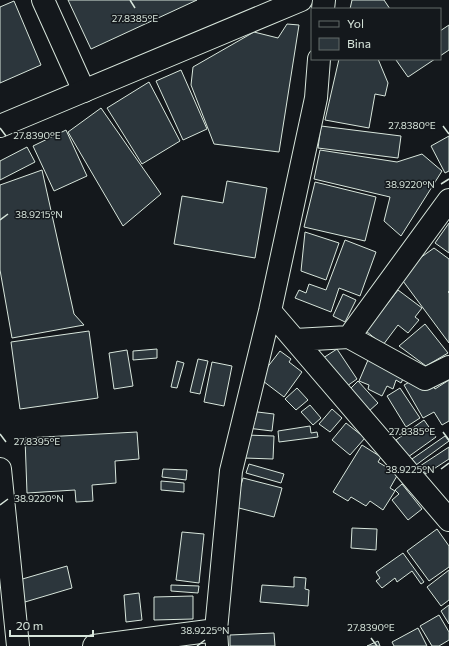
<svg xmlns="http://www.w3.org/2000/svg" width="449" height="646" font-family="Commissioner,sans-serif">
	<rect width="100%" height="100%" fill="#14181c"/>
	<path fill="#2c363c" stroke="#d8e6dc" d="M68,0H197L91,49Z
		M352,0H384L390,9H350Z
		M14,1L41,65L0,83V7Z
		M287,24L299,25L279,152L214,144L191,85L193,67L254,32L278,38Z
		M449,25V50L440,56V31Z
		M339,59H378L388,83L385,96L375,94L369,128L325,120Z
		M398,59H435L408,77L396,60Z
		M181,70L207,129L183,140L156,81Z
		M149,82L180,141L142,164L107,108Z
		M101,108L161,194L123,226L68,132Z
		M321,126L401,136L398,158L318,148Z
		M66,130L87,176L54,191L33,146Z
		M449,136V171L445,173L431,146Z
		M27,147L35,162L0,180V161Z
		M320,150L397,162L422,154L442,171L401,236L384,221L390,197L314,179Z
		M42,170L74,314L84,325L12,338L0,270V185Z
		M227,181L267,188L255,258L174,244L182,196L223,203Z
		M315,182L376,197L365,241L304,227Z
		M449,223V253L435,243Z
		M305,232L339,243L326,280L301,271Z
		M345,240L376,252L360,296L339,288L331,312L295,298L299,290L306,293L309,284L326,290Z
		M434,248L449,259V291L448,292L449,293V343L403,281L420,258Z
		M398,290L422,308L415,317L419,320L408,333L398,325L383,345L366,331Z
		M343,294L356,300L345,322L333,316Z
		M425,324L448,353L426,366L399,346Z
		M89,331L98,398L20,409L11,342Z
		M157,349V358L133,360V351Z
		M337,349L357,379L340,391L320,360Z
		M127,350L133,386L114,389L109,353Z
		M280,351L291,359L289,362L302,372L284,397L259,378Z
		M198,359L208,361L200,394L190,392Z
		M368,360L405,375L401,383L396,380L393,389L387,386L382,396L368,389L369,385L359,381Z
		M177,361L184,363L177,388L171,387Z
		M212,362L232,366L224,406L204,402Z
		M415,379L422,390L432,383L435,389L449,380V421L442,425L434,412L423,418L404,385Z
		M358,381L378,403L369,411L350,389Z
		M297,388L308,400L296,410L285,399Z
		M400,388L420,418L406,427L387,396Z
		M310,405L321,418L313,425L301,412Z
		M332,409L342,418L330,432L319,424Z
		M249,411L274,414L272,431L247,428Z
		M424,420L436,437L408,457L396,440Z
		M346,423L365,438L350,455L332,440Z
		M310,426L311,433L317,432L318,437L279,442L278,431Z
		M137,432L139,459L115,461L116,483L92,485L93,501L76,502L75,490L27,493L25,438Z
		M246,435L274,436L273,459L244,458Z
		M445,436L449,441L416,465L412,459Z
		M362,445L381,457L378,462L398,474L390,488L395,491L383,510L370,501L366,506L351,497L348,501L333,492Z
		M449,447V459L426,474L420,466Z
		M249,464L284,474L281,483L246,473Z
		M163,469L187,470L186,480L162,477Z
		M243,478L282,488L274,517L235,507Z
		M161,481L184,483V492L161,490Z
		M402,484L422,509L408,520L392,500L399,494L395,490Z
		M352,528L377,529L376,550L351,548Z
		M437,529L449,546V567L429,581L407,551Z
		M182,532L204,534L199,583L176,580Z
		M403,553L424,582L421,584L412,571L397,582L395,578L382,588L376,581L380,578L376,572Z
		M67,566L72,588L25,602L19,580Z
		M449,570V600L441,606L427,587Z
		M294,577L306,578L305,589L309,590L308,606L260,602L262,585L294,587Z
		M171,585L199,586L198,593L171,591Z
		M139,593L142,620L126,622L124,595Z
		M193,596V619L154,620V597Z
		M449,605V624L441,611Z
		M439,615L449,632V640L439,646H432L420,626Z
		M418,628L427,646H394L392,642Z
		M274,633L275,646H230V635Z
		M378,641L380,646H367Z"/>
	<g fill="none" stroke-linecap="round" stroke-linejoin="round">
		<defs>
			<path id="minor" d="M43,0L84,91
				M323,9L324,0
				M270,311L449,520
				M349,337L449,200
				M295,340L349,337L425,379L449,367
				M0,469L18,646
				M94,646L216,630
				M217,646L216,630L231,471L270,311L316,98L319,59"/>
			<path id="tertiary" d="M0,126L301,0"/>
		</defs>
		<use href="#minor" stroke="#d8e6dc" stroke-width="24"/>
		<use href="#tertiary" stroke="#d8e6dc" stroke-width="24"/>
		<use href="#minor" stroke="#14181c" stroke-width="22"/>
		<use href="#tertiary" stroke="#14181c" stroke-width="22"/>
	</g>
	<path fill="none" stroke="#d8e6dc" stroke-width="1.5" d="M130,0L135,8M443,126L449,134M0,128L6,136M441,184L449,179M0,220L8,214M443,432L449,440M0,434L6,442M441,469L449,463M0,505L8,499M371,638L377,646M197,646L205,640"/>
	<g font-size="10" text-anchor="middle" fill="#d8e6dc" stroke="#14181c" stroke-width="3" stroke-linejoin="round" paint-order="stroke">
		<text x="135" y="22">27.8385°E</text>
		<text x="412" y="129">27.8380°E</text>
		<text x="37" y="139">27.8390°E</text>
		<text x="410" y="188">38.9220°N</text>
		<text x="39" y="218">38.9215°N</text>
		<text x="412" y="435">27.8385°E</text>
		<text x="37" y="445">27.8395°E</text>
		<text x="410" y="473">38.9225°N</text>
		<text x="39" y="502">38.9220°N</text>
		<text x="371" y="631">27.8390°E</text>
		<text x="205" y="634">38.9225°N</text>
	</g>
	<rect x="311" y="8" width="130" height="52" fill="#14181c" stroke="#626a69"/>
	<rect x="319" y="21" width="20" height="6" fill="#14181c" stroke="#626a69"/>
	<text x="347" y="28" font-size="12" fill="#d8e6dc">Yol</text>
	<rect x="319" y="38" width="20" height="12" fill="#2c363c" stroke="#626a69"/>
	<text x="347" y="48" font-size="12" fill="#d8e6dc">Bina</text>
	<path d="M10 630v6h83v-6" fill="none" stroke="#d8e6dc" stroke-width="2"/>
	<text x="16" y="630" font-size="12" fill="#d8e6dc" stroke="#14181c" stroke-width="3" paint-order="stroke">20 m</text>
</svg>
